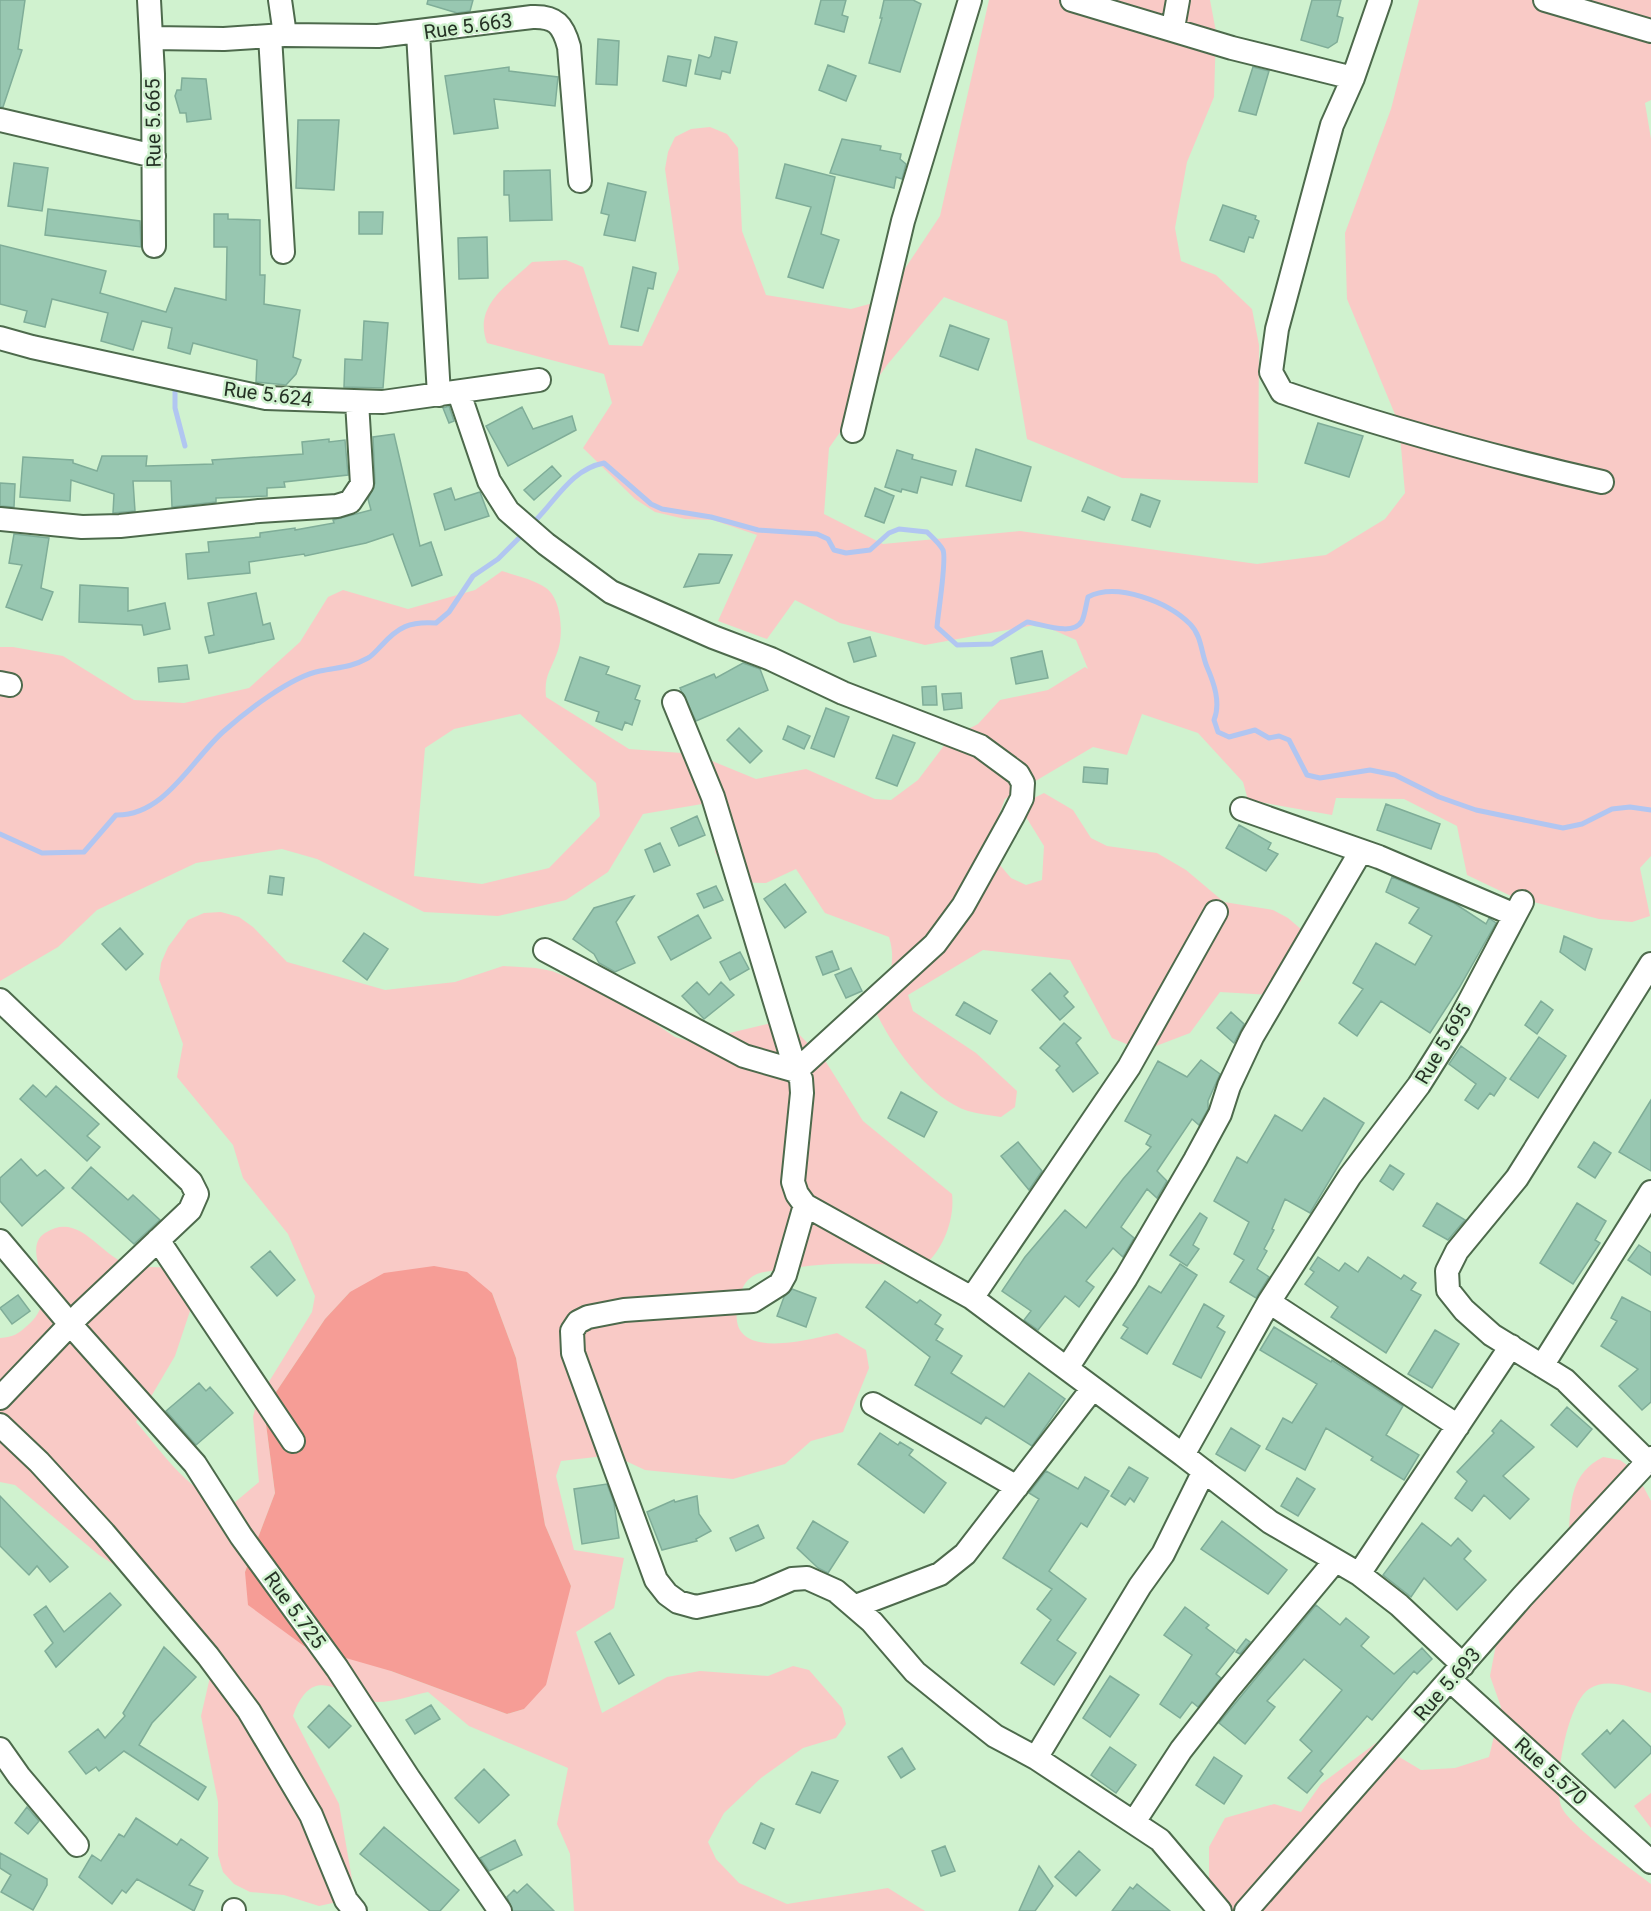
<svg xmlns="http://www.w3.org/2000/svg" width="1651" height="1911" font-family="Roboto,sans-serif">
	<rect width="100%" height="100%" fill="#d0f2cf"/>
	<path fill="#f9cac6" fill-rule="evenodd" d="M989,0H1210L1216,32L1214,97L1187,162L1175,228L1181,261L1216,275L1252,309L1259,345L1258,483L1122,478L1027,439L1007,321L944,297L887,365L829,448L824,514L883,544L1020,531L1257,564L1326,555L1385,519L1405,493L1399,424L1347,299L1345,233L1391,109L1419,0H1651V100L1645,103L1651,139V856L1640,868L1650,916L1632,922L1599,919L1511,896L1467,875L1457,826L1404,799L1336,798L1332,815L1248,800L1243,782L1198,733L1142,714L1127,755L1093,747L1005,799L993,830L999,864L1011,878L1026,885L1042,880L1044,846L1026,817L1030,800L1044,793L1073,810L1091,838L1107,846L1157,853L1186,870L1224,902L1273,910L1288,918L1302,930L1305,965L1301,981L1288,991L1271,995L1220,992L1190,1033L1143,1051L1112,1038L1070,960L983,950L908,995L913,1011L976,1053L1017,1091L1015,1107L1001,1117C990,1115 979,1114 968,1111C930,1099 891,1046 875,1010C886,984 898,966 889,937L825,913L796,869L766,883L733,882L715,852L718,818L708,803L643,814L608,872L566,900L498,916L424,912L317,859L282,849L196,863L97,910L58,947L0,981V647H13L63,656L134,700L184,703L249,688L300,642L328,597L343,590L408,609L475,590L502,571C517,576 533,579 546,588C562,599 564,636 557,653C550,672 544,676 546,697L629,749L695,754L756,779L806,769L875,799L891,800L918,780L949,739L978,724L1000,700L1048,690L1085,667L1088,669L1076,640L1040,624L925,645L840,623L795,600L767,639L718,621L757,535L713,520L685,519L655,512L635,499L583,448L612,403L604,374L487,343C473,305 507,286 532,262L566,260L583,267L609,345L642,346L679,269L665,169L668,152L675,137L691,129L710,127L727,134L738,148L742,231L766,295L851,309L884,300L940,216ZM520,714L596,783L600,816L549,868L482,884L414,876L425,748L454,729Z
		M221,912L239,917L253,927L287,962L385,990L455,982L503,966L536,968L552,971L615,996L675,1037L692,1042L776,1022L792,1027L826,1062L863,1121L952,1194C955,1220 943,1250 923,1267C875,1263 830,1261 782,1270C774,1271 762,1271 755,1275C742,1282 741,1292 738,1305C725,1363 808,1340 837,1333L866,1350L869,1368L843,1432L811,1441L785,1464L733,1479L645,1470L613,1455L561,1461L556,1476L574,1550L624,1558L614,1608L576,1632L602,1713L667,1677L700,1671L768,1676L793,1666L809,1670L842,1708L846,1724L836,1738L803,1748L761,1778L724,1813L708,1842L716,1859L739,1883L787,1904L888,1888L925,1911H574L570,1854L557,1824L568,1768L469,1726L428,1692C413,1695 394,1702 378,1702C344,1701 314,1657 293,1716L339,1804L353,1885L346,1900L319,1906L284,1895L250,1892L234,1884L223,1872L218,1855V1802L201,1716L213,1664L141,1582L99,1555L15,1485L0,1482V1338C14,1337 18,1334 28,1325C65,1293 18,1251 45,1233C80,1210 100,1257 130,1265C144,1268 162,1267 176,1267L196,1293L175,1356L136,1422C161,1450 193,1501 234,1503L259,1482L253,1417L257,1401L312,1312L315,1296L288,1234L243,1178L233,1145L177,1077L183,1044L159,979L161,963L168,947L188,920L204,913ZM350,1292L492,1293L516,1358L545,1525L571,1586L524,1709L507,1714L391,1671L245,1572L275,1493L266,1424L276,1392L325,1319Z
		M1603,1457L1620,1460L1635,1471L1651,1501V1693C1632,1688 1607,1677 1589,1689C1567,1704 1553,1782 1561,1806C1568,1825 1632,1869 1651,1884V1911H1209V1847L1225,1818L1274,1804L1301,1812L1321,1784L1376,1743L1421,1770L1455,1768L1489,1757L1501,1707L1490,1676L1503,1608L1519,1580L1554,1575C1584,1537 1551,1484 1603,1457Z
		M1651,1793V1828L1634,1806Z"/>
	<path fill="#f69d96" d="M434,1266L467,1272L492,1293L516,1358L545,1525L571,1586L546,1685L524,1709L507,1714L391,1671L304,1646L248,1605L245,1572L275,1493L266,1424L276,1392L325,1319L350,1292L384,1273Z"/>
	<g fill="none" stroke-linecap="round" stroke-linejoin="round">
		<path stroke="#b1c6f1" stroke-width="5" d="M175,384V408L185,446
			M532,524C555,502 571,469 604,463L651,504L662,509L711,517L758,530L817,534L828,539L834,550L846,553L870,550L889,533L899,529L927,532C932,537 940,544 943,550C947,560 938,612 937,627L957,645L992,644L1027,622C1042,624 1073,637 1082,621C1085,614 1086,605 1088,597C1117,582 1168,602 1190,624C1202,636 1201,653 1207,667C1214,683 1221,703 1214,720L1218,732L1229,737L1255,730L1269,738L1279,736L1289,740L1307,775L1320,778L1370,770L1395,775L1439,797L1476,810L1563,828L1582,824L1612,809L1630,807L1651,810
			M0,834L42,853L84,852L116,815C165,816 192,759 224,731C247,711 290,677 320,671C338,667 350,668 368,658C373,655 377,650 381,646C398,627 410,621 436,623L449,612L473,576L498,559L524,533"/>
	</g>
	<path fill="#98c7b1" stroke="#7fad98" stroke-width="1.5" d="M0,0H25L18,49L22,50L3,107H0Z
		M428,0H473L470,11L457,13L427,4Z
		M821,0H846L842,15L848,17L844,32L815,24Z
		M884,0H913L921,4L900,72L869,63L882,18H880Z
		M1312,0H1341L1337,16L1343,18L1337,42L1328,48L1301,40Z
		M715,37L737,42L730,73L722,71L720,79L695,74L699,55L709,58L711,56Z
		M598,39L619,41L617,85L596,84Z
		M668,56L691,60L686,86L663,81Z
		M828,65L856,76L846,101L819,90Z
		M509,67V71L558,77L555,106L494,99L498,128L454,134L445,76Z
		M1253,67L1269,71L1256,115L1239,111Z
		M182,78L206,79L211,119L187,122L186,113H180L175,96L177,90H181Z
		M298,120H339L334,190L296,188Z
		M842,139L881,146L880,150L901,154L900,159L906,164L902,179L896,177L894,188L830,173Z
		M14,163L48,168L42,211L8,206Z
		M785,164L835,177L821,234L839,240L823,288L788,277L811,207L776,198Z
		M550,170L552,220L510,221L509,195H504V171Z
		M608,183L646,192L635,241L604,235L609,215L601,213Z
		M1223,205L1256,216L1255,219L1259,221L1253,238L1249,237L1244,252L1210,240Z
		M48,209L140,221L141,247L45,235Z
		M359,212H383L382,234H359Z
		M214,214H228V219L260,220V275H265L264,304L300,310L293,357L301,360L296,374L286,385L256,382L257,360L193,343L190,354L168,348L172,328L142,321L133,350L101,341L108,313L52,299L45,327L24,322L27,311L0,304V245L106,271L100,293L166,312L175,288L226,300L227,247H214Z
		M487,237L488,278L459,279L458,238Z
		M633,267L656,273L653,289L648,288L638,331L621,327Z
		M364,321L388,323L383,388L344,387L345,359L362,360Z
		M950,325L989,339L978,370L940,356Z
		M449,406L454,421L449,423L443,408Z
		M522,407L533,429L572,416L576,430L508,466L486,426Z
		M1318,423L1363,436L1349,477L1305,463Z
		M394,434L420,546L431,542L442,575L412,586L393,534L366,543L305,556L304,554L249,562L250,573L188,579L186,554L209,552L208,542L260,537V533L295,528V530L334,523L333,520L371,510L368,499L375,483L373,437Z
		M329,439V442L345,440L348,475L284,482L285,487L267,488V496L216,498V502L172,507L171,481H133L135,511L113,513L114,494L71,480L70,501L20,497L23,457L73,460V463L97,471L102,456H147L146,466L213,464L212,460L303,454L302,442Z
		M976,449L1031,467L1021,501L966,486Z
		M897,450L913,455L912,459L956,471L952,485L921,477L917,493L902,489L901,492L885,487Z
		M552,466L561,476L534,500L524,490Z
		M0,483L15,484L14,507L0,506Z
		M451,488L455,500L480,492L489,516L445,530L434,494Z
		M875,488L894,496L884,523L865,516Z
		M1141,494L1160,501L1150,527L1132,520Z
		M1088,497L1110,507L1104,520L1082,511Z
		M14,534L49,538L41,588L53,592L42,620L6,607L22,565L9,563Z
		M699,554L732,555L719,583L684,587Z
		M80,585L128,588V611L165,603L170,629L144,635L142,625L79,622Z
		M256,593L263,625L270,623L274,639L209,653L205,637L214,635L208,603Z
		M870,637L876,656L854,662L848,643Z
		M1042,651L1048,678L1016,684L1011,658Z
		M580,657L609,667L606,674L640,686L635,699L640,701L632,725L625,722L622,730L596,721L599,712L565,700Z
		M743,663L760,669L768,690L696,721L680,688L714,674L716,678Z
		M187,665L189,679L159,682L158,668Z
		M936,686L937,705H923L922,687Z
		M961,693L962,708L944,710L942,694Z
		M826,708L849,717L834,757L811,748Z
		M788,726L810,736L804,749L783,739Z
		M739,728L762,751L750,763L727,740Z
		M893,735L915,743L897,786L876,778Z
		M1084,767L1108,769L1107,784L1083,782Z
		M1386,804L1440,824L1431,849L1377,830Z
		M697,816L705,835L679,846L671,828Z
		M1239,825L1271,843L1268,849L1278,854L1266,871L1226,848Z
		M660,843L670,865L654,872L645,850Z
		M270,876L284,878L282,895L268,893Z
		M1392,877L1454,903L1486,924L1489,918L1496,923L1459,988L1430,1033L1381,1001L1357,1036L1339,1023L1363,989L1353,983L1376,943L1415,965L1432,936L1409,923L1419,908L1386,892Z
		M785,884L806,912L785,928L764,899Z
		M716,886L723,900L704,908L697,894Z
		M634,896L616,922L635,963L615,972L599,963L594,954L573,939L594,908Z
		M698,915L711,938L671,960L658,937Z
		M120,928L143,954L126,970L102,944Z
		M364,933L388,949L367,980L343,961Z
		M1564,936L1592,949L1585,970L1560,952Z
		M832,951L839,969L823,975L816,957Z
		M740,952L749,969L730,980L720,962Z
		M851,968L862,991L846,998L835,975Z
		M1050,973L1068,992L1064,996L1074,1007L1060,1020L1032,990Z
		M697,982L709,995L721,982L734,995L704,1019L682,996Z
		M1541,1001L1553,1010L1537,1034L1525,1025Z
		M964,1002L997,1021L990,1034L956,1015Z
		M1231,1012L1244,1024L1234,1043L1217,1028Z
		M1064,1023L1081,1038L1076,1043L1098,1073L1073,1092L1056,1070L1060,1066L1040,1048Z
		M1539,1037L1566,1056L1538,1098L1510,1079Z
		M1461,1046L1506,1078L1494,1096L1490,1093L1478,1109L1465,1100L1476,1084L1449,1064Z
		M1201,1060L1220,1074L1208,1101V1109L1199,1125L1192,1119L1157,1171L1167,1181L1157,1198L1147,1189L1121,1227L1134,1238L1123,1257L1113,1248L1086,1281L1094,1287L1079,1307L1065,1296L1038,1330L1024,1320L1031,1311L1002,1291L1025,1257L1065,1210L1086,1228L1123,1179L1151,1147L1146,1144L1151,1135L1125,1121L1158,1061L1187,1077Z
		M33,1085L46,1097L56,1086L99,1124L87,1136L100,1147L87,1161L20,1099Z
		M901,1092L937,1112L924,1137L888,1118Z
		M1324,1098L1364,1123L1310,1213L1285,1199L1272,1229L1274,1230L1264,1249L1267,1251L1257,1269L1269,1277L1256,1298L1230,1282L1244,1260L1234,1254L1249,1222L1214,1201L1237,1157L1247,1163L1275,1115L1302,1131Z
		M1651,1100V1171L1619,1152Z
		M1018,1142L1042,1171L1029,1190L1001,1156Z
		M1594,1142L1611,1153L1595,1178L1578,1167Z
		M21,1159L37,1176L45,1170L64,1188L22,1226L0,1201V1178Z
		M1390,1165L1404,1174L1393,1190L1380,1181Z
		M91,1167L128,1200L133,1195L160,1220L134,1244L72,1188Z
		M1437,1203L1465,1220L1448,1240L1423,1226Z
		M1577,1203L1606,1221L1595,1240L1600,1243L1573,1284L1540,1263Z
		M1200,1213L1207,1218L1193,1245L1199,1249L1187,1266L1170,1255Z
		M1639,1245L1651,1253V1275L1628,1260Z
		M270,1251L295,1280L277,1296L251,1267Z
		M1318,1257L1339,1271L1345,1263L1358,1272L1368,1257L1401,1279L1404,1275L1416,1283L1411,1290L1421,1295L1386,1353L1331,1317L1338,1307L1305,1284L1314,1272L1310,1269Z
		M1180,1264L1197,1275L1147,1354L1121,1338L1128,1328L1123,1325L1149,1286L1161,1293Z
		M885,1281L917,1303L920,1300L941,1315L935,1324L943,1329L936,1340L962,1356L951,1373L1004,1407L1029,1373L1065,1399L1032,1446L986,1417L981,1424L915,1385L930,1357L866,1307Z
		M792,1289L816,1298L806,1327L777,1316L784,1297Z
		M18,1295L30,1311L12,1324L0,1308Z
		M1622,1297L1651,1312V1402L1642,1410L1619,1386L1638,1369L1601,1346L1617,1321L1611,1318Z
		M1204,1304L1224,1316L1217,1327L1225,1332L1201,1378L1173,1364Z
		M1274,1327L1331,1362L1332,1360L1403,1406L1386,1435L1419,1455L1404,1480L1371,1460L1373,1457L1326,1428L1305,1470L1266,1449L1283,1418L1292,1423L1317,1384L1260,1350Z
		M1435,1330L1459,1344L1432,1388L1408,1374Z
		M199,1383L206,1391L210,1387L233,1413L196,1445L166,1411Z
		M1567,1407L1592,1429L1577,1447L1551,1425Z
		M1501,1420L1534,1447L1503,1476L1529,1499L1510,1519L1484,1495L1472,1511L1455,1498L1467,1481L1457,1472L1494,1433L1492,1431Z
		M1231,1428L1260,1446L1245,1471L1216,1454Z
		M880,1433L898,1445L900,1442L913,1450L909,1455L946,1483L924,1513L858,1464Z
		M1129,1467L1148,1478L1134,1502L1130,1498L1125,1505L1111,1496Z
		M1046,1471L1078,1489L1085,1477L1109,1491L1087,1527L1081,1523L1049,1571L1086,1599L1057,1640L1076,1653L1054,1685L1021,1663L1051,1620L1037,1609L1052,1589L1003,1558L1039,1499L1029,1493Z
		M1297,1478L1315,1489L1298,1516L1281,1506Z
		M607,1484L614,1503L619,1538L582,1544L574,1489Z
		M0,1496L68,1567L50,1582L37,1566L29,1575L0,1546Z
		M697,1496L699,1514L711,1531L696,1539L697,1541L662,1550L647,1512L674,1500L675,1502Z
		M813,1521L848,1542L828,1573L818,1568L797,1548Z
		M1222,1521L1287,1570L1268,1594L1201,1549Z
		M1422,1523L1451,1546L1458,1538L1471,1551L1464,1559L1486,1580L1457,1610L1424,1578L1411,1597L1383,1575Z
		M758,1525L764,1538L736,1551L730,1538Z
		M110,1593L121,1605L56,1667L45,1651L53,1643L34,1615L46,1606L64,1632Z
		M1316,1605L1340,1625L1346,1618L1369,1637L1361,1646L1394,1674L1422,1648L1432,1659L1417,1674L1414,1671L1372,1720L1367,1716L1320,1771L1323,1774L1307,1793L1288,1778L1312,1751L1300,1740L1342,1690L1304,1659L1267,1701L1275,1707L1245,1744L1219,1723Z
		M1185,1607L1209,1625L1206,1628L1235,1650L1216,1674L1221,1678L1198,1707L1192,1702L1180,1718L1160,1704L1192,1655L1164,1635Z
		M610,1633L634,1675L619,1684L595,1642Z
		M1246,1639L1250,1642L1240,1654L1236,1652Z
		M164,1647L196,1677L152,1723L139,1745L206,1787L198,1800L124,1751L99,1771L96,1767L86,1774L69,1752L98,1729L105,1738L125,1716L123,1713Z
		M1110,1676L1139,1695L1110,1737L1083,1718Z
		M329,1705L351,1726L329,1748L308,1727Z
		M431,1705L440,1719L415,1734L406,1720Z
		M1623,1720L1651,1747V1753L1615,1788L1582,1754L1607,1730L1610,1734Z
		M1110,1747L1136,1765L1116,1793L1091,1775Z
		M902,1748L915,1769L901,1778L888,1757Z
		M1214,1757L1242,1776L1224,1804L1196,1785Z
		M484,1769L509,1795L479,1823L455,1798Z
		M812,1772L838,1781L820,1813L796,1804Z
		M27,1807L39,1821L28,1834L15,1823Z
		M136,1818L177,1845L181,1839L208,1858L189,1885L203,1891L194,1911L137,1879L126,1893L122,1890L112,1904L79,1877L92,1855L101,1861L119,1834L124,1837Z
		M761,1823L774,1829L765,1849L753,1843Z
		M384,1827L459,1890L440,1911H430L360,1854Z
		M515,1840L522,1855L489,1871L480,1858Z
		M945,1846L955,1871L941,1876L932,1851Z
		M1079,1851L1100,1870L1076,1896L1055,1877Z
		M0,1853L47,1879V1885L33,1910L1,1892L11,1875L0,1868Z
		M1039,1866L1053,1886L1035,1911H1019Z
		M527,1884L554,1911H513L507,1897L514,1890L517,1893Z
		M1137,1884L1170,1911H1112L1130,1887L1133,1889Z"/>
	<g fill="none" stroke-linecap="round" stroke-linejoin="round">
		<defs>
			<path id="minor" d="M149,0L153,74L154,246
				M280,0L285,35L378,36L532,17C556,16 563,25 569,47L580,181
				M1072,0L1232,48L1353,78
				M1380,0L1353,78L1332,125L1277,329L1271,372L1282,392C1387,428 1493,457 1602,482
				M1545,0L1651,31
				M1173,28L1178,0
				M418,33L439,395
				M270,36L283,252
				M151,38L224,39L284,35
				M0,120L154,156
				M0,338L32,347L266,398L383,402L539,380
				M459,393L489,481L508,511L546,544L611,592L713,637L771,659L843,693L980,746L1018,774L1023,783L1022,798L1013,816L963,906L935,944L796,1071L713,797L674,702
				M853,431L903,221L970,0
				M0,519L82,527L120,526L259,511L337,506L350,502L362,484L357,402
				M0,683L10,685
				M1242,809L1379,857L1515,915
				M545,950L744,1056L796,1071L801,1079L802,1093L793,1182L797,1194L805,1205L972,1298L1183,1455
				M0,1000L191,1182L197,1194L190,1210L80,1314L0,1398
				M805,1205L785,1275L780,1284L753,1301L624,1310L588,1317L578,1322L572,1331L573,1353L656,1580L667,1594L678,1602L696,1607L757,1594L792,1579L807,1578L836,1591L872,1622L915,1672L962,1710L995,1736L1036,1758L1160,1840L1220,1911
				M158,1240L293,1441
				M0,1241L70,1324L195,1464L241,1536L337,1668L408,1777L500,1911
				M972,1298L1129,1067L1216,912
				M1269,1302L1458,1426
				M1542,1366L1651,1192
				M1067,1368L1126,1278L1195,1160L1220,1114L1229,1086L1252,1037L1361,851
				M873,1404L1017,1487
				M0,1425L39,1462L104,1533L208,1656L249,1711L311,1815L346,1900L355,1911
				M1648,1462L1565,1380L1492,1335L1464,1310L1448,1290L1447,1271L1457,1251L1517,1178L1651,964
				M1359,1574L1511,1346
				M856,1606L940,1574L965,1554L1093,1388
				M1463,1665L1399,1605L1359,1574L1270,1522L1183,1455L1269,1302L1350,1176L1419,1085L1458,1023L1522,902
				M1451,1681L1651,1862
				M0,1749L19,1776L77,1845
				M1036,1758L1140,1586L1163,1554L1204,1471
				M1134,1822L1181,1750L1227,1691L1335,1561
				M234,1911V1910
				M1246,1911L1522,1597L1651,1458"/>
		</defs>
		<use href="#minor" stroke="#4d6a4c" stroke-width="26"/>
		<use href="#minor" stroke="#fff" stroke-width="22"/>
	</g>
	<g text-anchor="middle" dominant-baseline="central" stroke-width="5" stroke-linejoin="round" paint-order="stroke">
		<g font-size="20" fill="#253225" stroke="#d0f2cf">
			<text transform="translate(468 26) rotate(-8)">Rue 5.663</text>
			<text transform="translate(153 123) rotate(-91)">Rue 5.665</text>
			<text transform="translate(268 394) rotate(7)">Rue 5.624</text>
			<text transform="translate(1443 1044) rotate(-59)">Rue 5.695</text>
			<text transform="translate(295 1610) rotate(54)">Rue 5.725</text>
			<text transform="translate(1447 1684) rotate(-49)">Rue 5.693</text>
			<text transform="translate(1551 1771) rotate(42)">Rue 5.570</text>
		</g>
	</g>
</svg>
